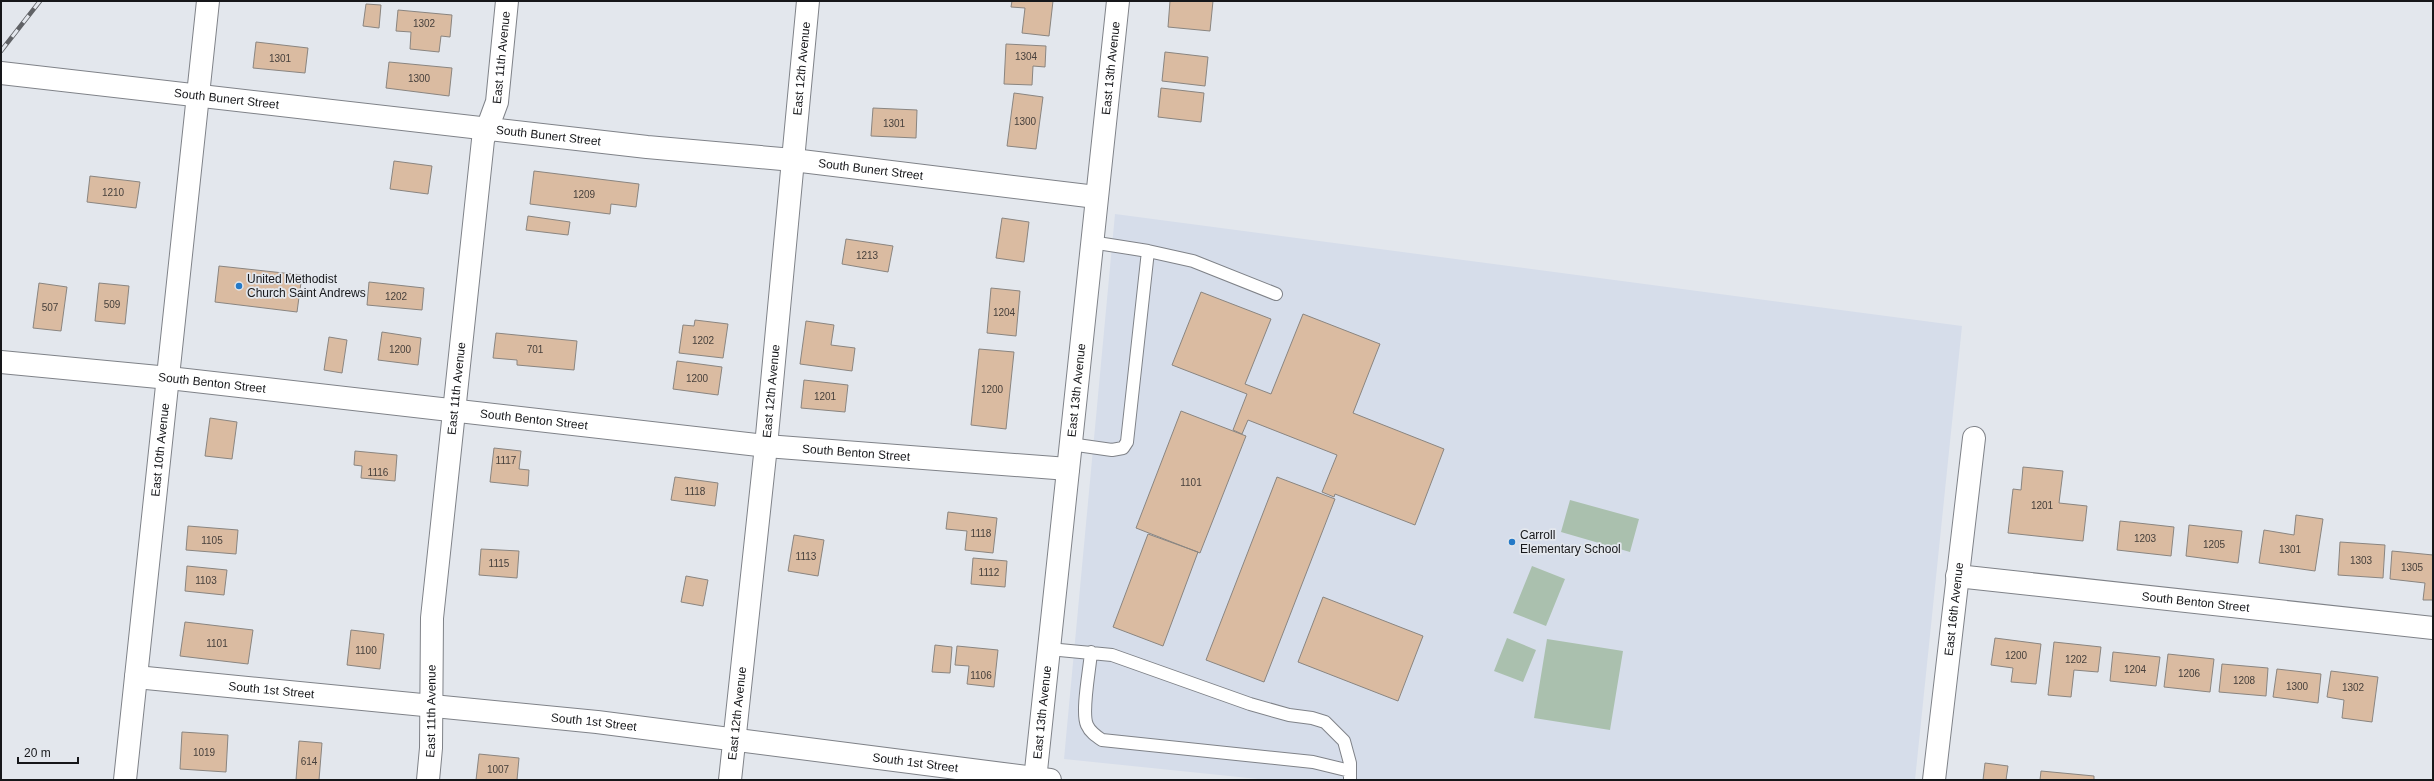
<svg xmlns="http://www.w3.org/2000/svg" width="2434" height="781" font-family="Arial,sans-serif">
	<rect width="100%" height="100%" fill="#e3e7ed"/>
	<path fill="#d6ddea" d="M1115,214L1962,326L1915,780H1268L1064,759Z"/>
	<path fill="#aac0ae" d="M1570,500L1639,519L1630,552L1561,532Z
		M1532,566L1565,579L1546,626L1513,613Z
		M1507,638L1536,650L1523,682L1494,671Z
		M1547,639L1623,651L1610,730L1534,718Z"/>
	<path fill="#dabba1" stroke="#8a8580" d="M1012,1H1053L1049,36L1022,33L1025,8L1011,7Z
		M1170,1H1213L1210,31L1168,27Z
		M366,4L381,5L379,28L363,26Z
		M398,10L452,15L450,37L441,36L439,52L410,49L411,32L396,31Z
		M256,42L308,48L305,73L253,68Z
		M1006,44L1046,46L1045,67L1033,66L1032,85L1004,84Z
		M1165,52L1208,57L1205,86L1162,81Z
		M389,62L452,68L449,96L386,88Z
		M1161,88L1204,93L1201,122L1158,117Z
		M1014,93L1043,97L1036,149L1007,146Z
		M873,108L917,110L916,138L871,136Z
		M394,161L432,166L428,194L390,189Z
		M534,171L639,184L636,207L611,204L610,214L530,204Z
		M90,176L140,182L136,208L87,202Z
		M528,216L570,222L568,235L526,230Z
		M1002,218L1029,222L1024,262L996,258Z
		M846,239L893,246L888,272L842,264Z
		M219,266L302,275L297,312L215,302Z
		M369,282L424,288L422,310L367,305Z
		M39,283L67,287L61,331L33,328Z
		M99,283L129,286L125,324L95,321Z
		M991,288L1020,291L1016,336L987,333Z
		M1201,292L1271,319L1245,384L1271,394L1303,314L1380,344L1353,413L1444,449L1415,525L1335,494L1334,497L1322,492L1337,455L1248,420L1242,434L1233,430L1247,394L1172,365Z
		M695,320L728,324L723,358L679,353L683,325L694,326Z
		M806,321L834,325L831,345L855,348L852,371L800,364Z
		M382,332L421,338L418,365L378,360Z
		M496,333L577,341L574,370L517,365V360L493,358Z
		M329,337L347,340L342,373L324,370Z
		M979,349L1014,352L1006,429L971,425Z
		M677,361L722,367L718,395L673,389Z
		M804,380L848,385L845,412L801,408Z
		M1181,411L1246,436L1200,553L1136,528Z
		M210,418L237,422L232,459L205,456Z
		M494,448L521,451L519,469L529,470L528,486L490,482Z
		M355,451L397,455L395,481L361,478L362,466L354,465Z
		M2023,467L2063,471L2059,503L2087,506L2083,541L2008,533L2013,489L2021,490Z
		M675,477L718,483L715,506L671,500Z
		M1277,477L1335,499L1264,682L1206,660Z
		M948,512L997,518L993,553L965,550L967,531L946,529Z
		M2296,515L2323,519L2315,571L2259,563L2264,530L2294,535Z
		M2120,521L2174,527L2171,556L2117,550Z
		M2189,525L2242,531L2238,563L2186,556Z
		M188,526L238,530L236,554L186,550Z
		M1148,534L1198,552L1163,646L1113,627Z
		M794,535L824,540L818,576L788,571Z
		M2340,542L2385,545L2383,578L2338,575Z
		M481,549L519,551L517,578L479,575Z
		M2392,551L2433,555V600H2423L2425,583L2390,579Z
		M973,558L1007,561L1005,587L971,584Z
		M187,566L227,570L224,595L185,591Z
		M686,576L708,580L703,606L681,602Z
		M1323,597L1423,636L1398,701L1298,662Z
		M185,622L253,630L248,664L180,656Z
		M351,630L384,634L380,669L347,665Z
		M1995,638L2041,644L2036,684L2011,682L2013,668L1991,665Z
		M2054,642L2101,647L2098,672L2074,670L2071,697L2048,695Z
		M935,645L952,647L950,673L932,672Z
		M957,646L998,650L994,687L967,684L969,666L955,665Z
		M2113,652L2160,657L2156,686L2110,681Z
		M2168,654L2214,659L2210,692L2164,687Z
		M2222,664L2268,668L2266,696L2219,692Z
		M2277,669L2321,674L2318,703L2273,697Z
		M2331,671L2378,677L2372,722L2342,718L2344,700L2327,697Z
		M182,732L228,735L226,772L180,769Z
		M299,741L322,743L319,780H296Z
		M479,754L519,758L517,780H476Z
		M1985,763L2008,766L2006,780H1983Z
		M2041,771L2094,776V780H2040Z"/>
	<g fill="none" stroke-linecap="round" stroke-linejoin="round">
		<defs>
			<path id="lane" d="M1148,251L1193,261L1276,294
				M1070,444L1112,450L1123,448L1127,442L1148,251L1091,242
				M1049,649L1112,655L1250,704L1289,715L1312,718L1325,722L1344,741L1350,763V780
				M1091,652C1090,668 1081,712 1087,725C1090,732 1096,736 1102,740L1313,762L1350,771"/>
			<g id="street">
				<path id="s1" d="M1,73L647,147L793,160L1096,197"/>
				<path id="s2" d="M1,362L169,378L766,446L1068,469"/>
				<path id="s3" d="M1957,576L2433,628"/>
				<path id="s4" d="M136,677L597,722L1050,780"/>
				<path id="s5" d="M125,780L208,1"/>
				<path id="s6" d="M428,780L431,748L432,618L483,140L497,102L507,1"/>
				<path id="s7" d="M730,780L766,446L808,1"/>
				<path id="s8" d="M1035,780L1118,1"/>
				<path id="s9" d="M1934,780L1974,438"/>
			</g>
		</defs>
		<use href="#lane" stroke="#7f8288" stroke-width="14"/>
		<use href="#street" stroke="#7f8288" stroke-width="24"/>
		<use href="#lane" stroke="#fff" stroke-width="12"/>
		<use href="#street" stroke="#fff" stroke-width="22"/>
		<defs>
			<path id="rail" d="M1,51L40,1"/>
		</defs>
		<use href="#rail" stroke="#606266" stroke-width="4.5"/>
		<use href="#rail" stroke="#e3e7ed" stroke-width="3" stroke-dasharray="9" stroke-linecap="butt"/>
	</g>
	<g fill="#2479c7" stroke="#e3e7ed" stroke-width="1.5">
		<circle cx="239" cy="286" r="4"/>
		<circle cx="1512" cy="542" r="4"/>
	</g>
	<g text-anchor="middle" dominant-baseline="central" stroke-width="3.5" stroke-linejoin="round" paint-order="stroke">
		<g font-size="10" fill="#47403c">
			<text x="424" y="23">1302</text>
			<text x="1026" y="56">1304</text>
			<text x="280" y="58">1301</text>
			<text x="419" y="78">1300</text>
			<text x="1025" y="121">1300</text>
			<text x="894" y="123">1301</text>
			<text x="113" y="192">1210</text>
			<text x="584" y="194">1209</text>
			<text x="867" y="255">1213</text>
			<text x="396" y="296">1202</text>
			<text x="112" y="304">509</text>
			<text x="50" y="307">507</text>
			<text x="1004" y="312">1204</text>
			<text x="703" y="340">1202</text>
			<text x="400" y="349">1200</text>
			<text x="535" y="349">701</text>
			<text x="697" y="378">1200</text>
			<text x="992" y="389">1200</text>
			<text x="825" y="396">1201</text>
			<text x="506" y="460">1117</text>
			<text x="378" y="472">1116</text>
			<text x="1191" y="482">1101</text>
			<text x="695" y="491">1118</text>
			<text x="2042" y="505">1201</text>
			<text x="981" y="533">1118</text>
			<text x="2145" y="538">1203</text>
			<text x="212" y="540">1105</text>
			<text x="2214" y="544">1205</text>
			<text x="2290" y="549">1301</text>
			<text x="806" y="556">1113</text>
			<text x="2361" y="560">1303</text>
			<text x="499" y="563">1115</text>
			<text x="2412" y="567">1305</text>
			<text x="989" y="572">1112</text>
			<text x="206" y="580">1103</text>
			<text x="217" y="643">1101</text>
			<text x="366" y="650">1100</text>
			<text x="2016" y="655">1200</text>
			<text x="2076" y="659">1202</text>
			<text x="2135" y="669">1204</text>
			<text x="2189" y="673">1206</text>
			<text x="981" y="675">1106</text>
			<text x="2244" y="680">1208</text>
			<text x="2297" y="686">1300</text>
			<text x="2353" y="687">1302</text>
			<text x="204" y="752">1019</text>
			<text x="309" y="761">614</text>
			<text x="498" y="769">1007</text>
		</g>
		<g font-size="12" fill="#16171a" stroke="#e3e7ed">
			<text stroke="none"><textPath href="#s6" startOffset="728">East 11th Avenue</textPath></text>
			<text stroke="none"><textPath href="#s7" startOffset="715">East 12th Avenue</textPath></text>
			<text stroke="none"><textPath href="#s8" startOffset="716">East 13th Avenue</textPath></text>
			<text stroke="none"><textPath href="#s1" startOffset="227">South Bunert Street</textPath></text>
			<text stroke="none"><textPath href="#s1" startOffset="551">South Bunert Street</textPath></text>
			<text stroke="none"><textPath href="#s1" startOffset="875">South Bunert Street</textPath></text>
			<text stroke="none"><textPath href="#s2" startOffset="212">South Benton Street</textPath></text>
			<text stroke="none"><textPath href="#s6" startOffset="393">East 11th Avenue</textPath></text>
			<text stroke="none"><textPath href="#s8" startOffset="392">East 13th Avenue</textPath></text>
			<text stroke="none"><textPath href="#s7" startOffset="391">East 12th Avenue</textPath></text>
			<text stroke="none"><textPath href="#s2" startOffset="536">South Benton Street</textPath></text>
			<text stroke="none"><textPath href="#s5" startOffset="332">East 10th Avenue</textPath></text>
			<text stroke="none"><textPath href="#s2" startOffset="860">South Benton Street</textPath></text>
			<text stroke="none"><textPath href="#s3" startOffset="240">South Benton Street</textPath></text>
			<text stroke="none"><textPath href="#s9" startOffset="172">East 16th Avenue</textPath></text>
			<text stroke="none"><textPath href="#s4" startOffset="136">South 1st Street</textPath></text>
			<text stroke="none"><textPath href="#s6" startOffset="69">East 11th Avenue</textPath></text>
			<text stroke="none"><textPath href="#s7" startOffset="67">East 12th Avenue</textPath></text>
			<text stroke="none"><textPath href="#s8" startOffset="68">East 13th Avenue</textPath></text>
			<text stroke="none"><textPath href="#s4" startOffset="460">South 1st Street</textPath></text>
			<text stroke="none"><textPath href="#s4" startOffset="784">South 1st Street</textPath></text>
		</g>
		<g font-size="12" fill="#16171a" stroke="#e3e7ed" text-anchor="start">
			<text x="247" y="279">United Methodist<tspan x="247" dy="14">Church Saint Andrews</tspan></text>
			<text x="1520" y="535">Carroll<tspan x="1520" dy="14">Elementary School</tspan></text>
		</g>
	</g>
	<rect width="2434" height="781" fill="none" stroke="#16171a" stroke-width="4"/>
	<path d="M18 757v6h60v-6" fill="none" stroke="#16171a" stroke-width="2"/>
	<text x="24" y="757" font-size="12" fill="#16171a" stroke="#e3e7ed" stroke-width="3" paint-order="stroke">20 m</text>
</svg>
